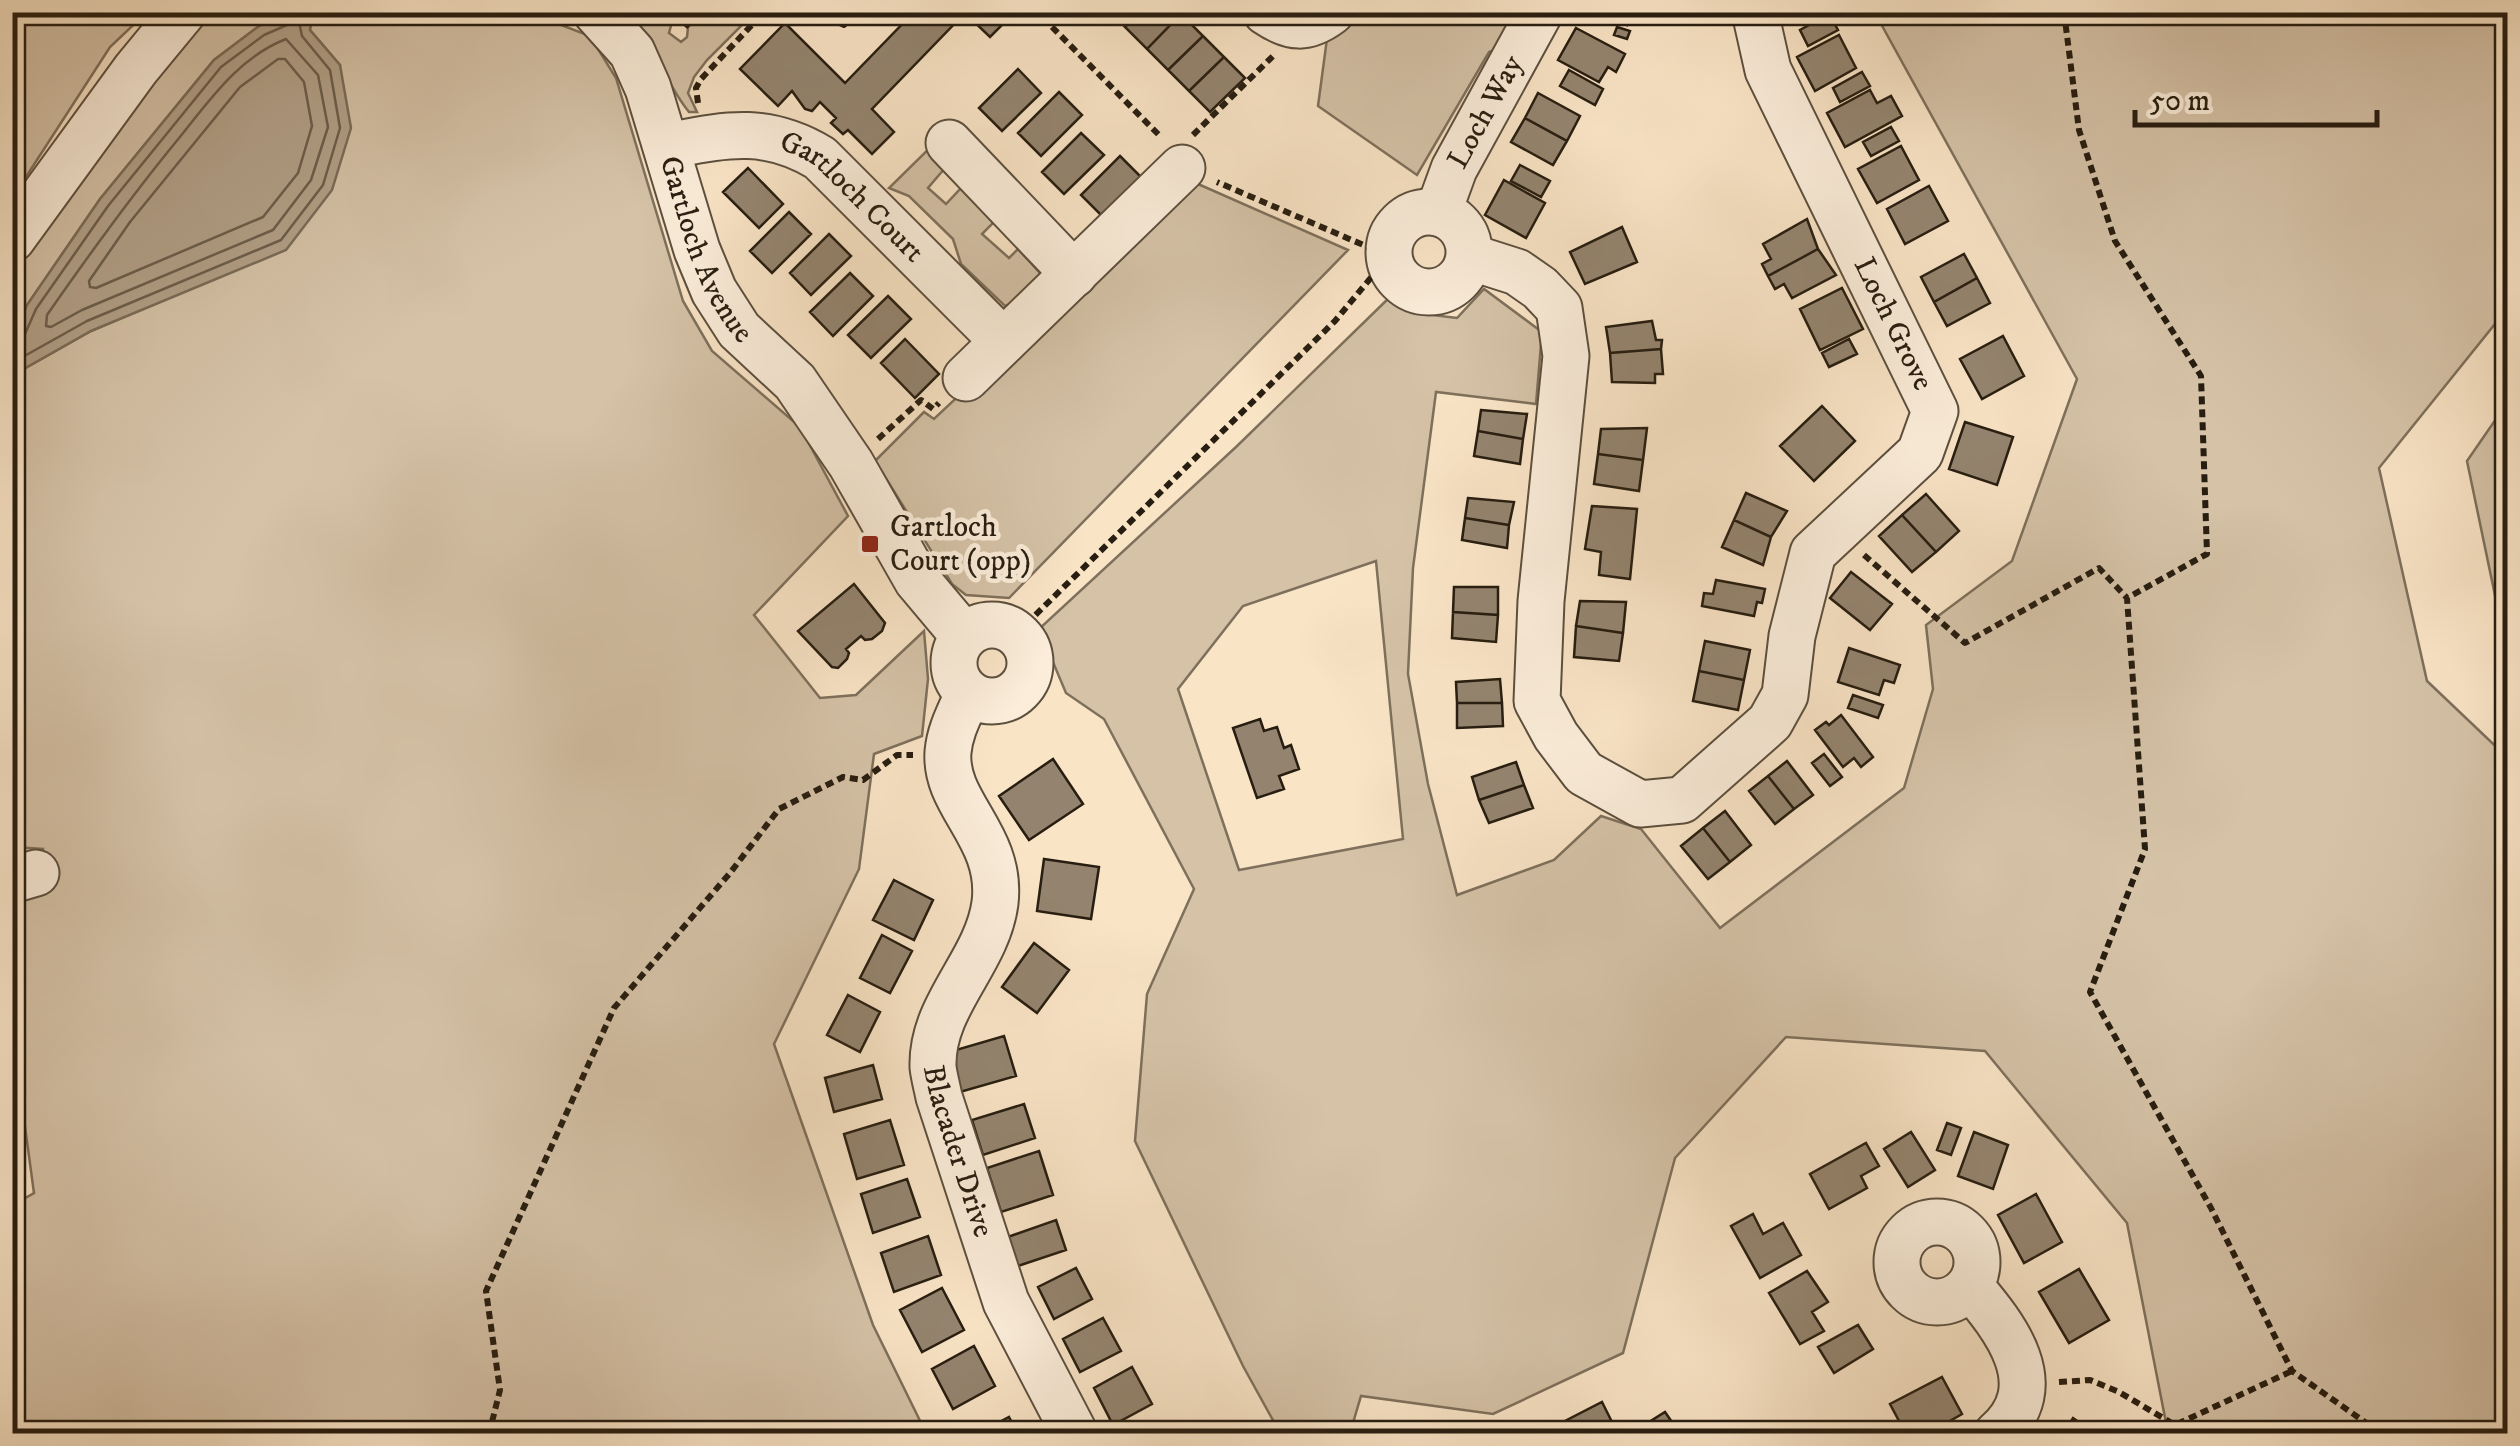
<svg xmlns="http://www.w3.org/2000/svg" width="2520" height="1446" font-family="'IM FELL DW Pica',serif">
	<rect width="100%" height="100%" fill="#f9e4c6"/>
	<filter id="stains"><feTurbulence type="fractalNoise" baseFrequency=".002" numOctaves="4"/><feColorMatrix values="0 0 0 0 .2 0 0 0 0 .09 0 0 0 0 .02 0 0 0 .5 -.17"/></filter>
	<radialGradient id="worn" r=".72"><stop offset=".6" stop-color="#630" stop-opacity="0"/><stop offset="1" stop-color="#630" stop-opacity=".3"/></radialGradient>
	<path fill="#d5c2a7" stroke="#7e705c" stroke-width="2.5" fill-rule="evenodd" d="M13,12L146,13L110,47L13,197Z
		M214,13H293L259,26L214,60L100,199L27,305L13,339V271L31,240L176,50Z
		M312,13H530L590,36L616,78L683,301L712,351L800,427L848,516L754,615L820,698L856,695L924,631L928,679L922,736L874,754L859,869L774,1044L873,1325L926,1433H13V1205L34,1193L15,1053L13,904L41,895L43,849L13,847V375L91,331L169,297L340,65L310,30Z
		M631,13H691L682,21L672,22L669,33L681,42L687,37L688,27L703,13H754L707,60L694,77L688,93L697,112H689C665,82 654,44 631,13Z
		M1346,13H1520L1503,47L1489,52L1417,175L1318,106L1328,31Z
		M1875,13H2507V309L2379,468L2427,681L2507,757V1433H2168L2127,1223L1985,1051L1786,1037L1675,1158L1623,1353L1493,1414L1361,1396L1350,1433H1280L1243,1366L1135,1141L1147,994L1194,889L1104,719L1066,693L1039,629L1236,447L1392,295L1416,313L1457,318L1484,289L1542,332L1536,404L1436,392L1413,568L1408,674L1428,784L1457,895L1554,860L1601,816L1641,829L1720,928L1904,788L1933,689L1926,625L2012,561L2077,379ZM1376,561L1403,839L1239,870L1178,689L1243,606Z
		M952,126L945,168L928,188L946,204L962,187L1000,216L982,234L1009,258L1018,249L1040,273C1036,286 1018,303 1005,306L961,264L953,239L909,196L889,188Z
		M1189,180L1348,250L1009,598L966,595L952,584L875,461L924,412L934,419Z
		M2507,403V653L2467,461Z"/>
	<path fill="#b2a088" stroke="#7a6c58" stroke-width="2.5" d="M293,12L312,13L310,30L340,65L351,128L332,190L286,250L91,331L13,375V339L27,305L100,199L214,60L259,26Z"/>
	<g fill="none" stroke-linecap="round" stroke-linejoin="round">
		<path stroke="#6c5e4c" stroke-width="2.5" d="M286,39L318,75L328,127L311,180L273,230L82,310L51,327L46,326L47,315C88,256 130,198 175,143C207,104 237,58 286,39Z
			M278,59H285L304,82L312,126L298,173L263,217L96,288L90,287L89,281L130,222L240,87Z
			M12,339L25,334L36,309L108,206L221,67L264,35L287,25L294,16L292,12
			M12,363L87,321L281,240L323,185L340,128L330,70L302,36L298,17L302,12"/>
	</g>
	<path fill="#94846f" stroke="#271d10" stroke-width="2.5" d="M914,12L1014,13L990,37L965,13L872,109L894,132L872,154L848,130L843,134L831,123L836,118L820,102L812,111L805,109L792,91L778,106L740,69L785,23L845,83Z
		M1111,12H1140L1125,27Z
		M1140,12H1180L1181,14L1147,49L1125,27Z
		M1592,12H1631L1627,25Z
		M1775,12H1823V14L1775,18Z
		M1181,14L1203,36L1168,70L1147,49Z
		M1829,14L1838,30L1808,46L1800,30Z
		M1617,27L1630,31L1627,39L1614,35Z
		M1576,28L1625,54L1616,72L1608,67L1599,82L1558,60Z
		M1839,35L1856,68L1815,91L1797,57Z
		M1203,36L1224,57L1189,91L1168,70Z
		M1224,57L1245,78L1210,112L1189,91Z
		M1018,69L1041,93L1002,131L979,108Z
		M1569,70L1603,89L1595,105L1560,86Z
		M1862,72L1870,86L1840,102L1833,88Z
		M1870,90L1877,103L1891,96L1902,116L1845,147L1827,113Z
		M1059,92L1082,115L1041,156L1018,133Z
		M1538,93L1580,116L1567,141L1525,118Z
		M1525,118L1567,141L1553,165L1511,142Z
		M1891,127L1899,141L1871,156L1863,142Z
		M1081,133L1104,155L1064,194L1042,172Z
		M1901,146L1919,180L1877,203L1858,169Z
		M1120,156L1142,178L1103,217L1081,195Z
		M1520,165L1550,181L1541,197L1511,181Z
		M748,168L783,204L759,228L723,192Z
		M1504,180L1545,203L1526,238L1485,215Z
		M1929,186L1948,221L1905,244L1887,209Z
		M789,212L811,234L772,273L750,251Z
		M1807,219L1818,249L1768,276L1762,264L1771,259L1763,244Z
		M1622,227L1637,262L1585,284L1570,252Z
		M829,234L851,256L811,295L790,273Z
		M1818,249L1836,275L1792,298L1784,284L1775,289L1768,276Z
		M1964,254L1977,278L1934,302L1921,277Z
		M850,273L873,296L833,336L810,312Z
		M1977,278L1990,303L1947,326L1934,302Z
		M1842,288L1863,329L1820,350L1800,309Z
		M888,296L911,319L871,358L848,335Z
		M1652,321L1656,340H1662L1661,349L1610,353L1606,327Z
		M2003,336L2024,376L1982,399L1960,359Z
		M905,339L939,374L915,398L881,363Z
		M1849,339L1857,354L1829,367L1822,353Z
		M1661,349L1663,374H1655V383L1612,382L1610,353Z
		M1822,406L1855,441L1814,481L1780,446Z
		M1481,410L1527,414L1523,439L1478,431Z
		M1965,422L2013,437L1997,485L1949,469Z
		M1647,428L1643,460L1598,454L1601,429Z
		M1478,431L1523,439L1520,464L1474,456Z
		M1598,454L1643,460L1639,491L1594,484Z
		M1746,493L1787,511L1771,537L1734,520Z
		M1926,494L1959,531L1936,552L1902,515Z
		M1468,498L1514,502L1509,525L1465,518Z
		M1592,506L1637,509L1630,579L1599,575L1601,552L1585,549Z
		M1902,515L1936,552L1912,572L1879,536Z
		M1465,518L1509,525L1507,548L1462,540Z
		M1734,520L1771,537L1763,565L1722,547Z
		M1851,572L1892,604L1870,630L1830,598Z
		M1716,580L1765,589L1762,603L1757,602L1754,616L1702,606L1704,593L1713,594Z
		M854,584L885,623L882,631L872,639L865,640L861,636L846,649L849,653L847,659L838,668L832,667L798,631Z
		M1454,587H1498V615L1453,612Z
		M1580,601L1626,602L1623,633L1576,626Z
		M1453,612L1498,615L1496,642L1452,638Z
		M1576,626L1623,633L1619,661L1574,657Z
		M1705,641L1750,650L1744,680L1699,671Z
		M1849,648L1900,665L1894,683L1884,680L1879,695L1838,682Z
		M1699,671L1744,680L1738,710L1693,701Z
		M1500,679L1502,703H1457L1456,682Z
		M1853,695L1883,705L1878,718L1848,708Z
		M1457,703H1502L1503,726L1457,728Z
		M1841,715L1873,757L1861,767L1854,758L1843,767L1815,730L1826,722L1829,725Z
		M1260,719L1264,731L1277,727L1284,748L1291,745L1299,769L1279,776L1284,789L1257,798L1233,728Z
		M1824,754L1842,777L1830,786L1812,763Z
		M1053,759L1083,804L1029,840L999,796Z
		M1787,761L1813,795L1794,809L1768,776Z
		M1516,762L1524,785L1479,800L1472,777Z
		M1768,776L1794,809L1775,824L1749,791Z
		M1524,785L1533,808L1489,823L1479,800Z
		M1725,811L1751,845L1730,862L1703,828Z
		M1703,828L1730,862L1708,879L1681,846Z
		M1044,859L1099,867L1091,919L1037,911Z
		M894,880L933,900L914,940L873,920Z
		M882,935L912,951L890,993L860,978Z
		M1034,943L1069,970L1037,1013L1002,987Z
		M848,995L880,1012L860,1052L827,1035Z
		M1004,1036L1016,1076L960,1092L949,1052Z
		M873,1065L882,1099L834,1112L825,1078Z
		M1024,1104L1035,1138L983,1155L972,1120Z
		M890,1120L904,1165L857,1179L844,1134Z
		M1947,1123L1961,1128L1951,1155L1937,1150Z
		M1911,1132L1935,1170L1908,1187L1884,1149Z
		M1974,1132L2008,1145L1993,1189L1958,1176Z
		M1866,1143L1879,1166L1861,1176L1867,1188L1829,1209L1810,1174Z
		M1039,1151L1053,1195L1001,1212L987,1168Z
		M907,1179L920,1217L873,1233L861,1194Z
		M2036,1194L2062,1242L2024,1263L1998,1215Z
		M1753,1214L1763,1234L1783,1223L1801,1255L1760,1278L1731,1226Z
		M1056,1220L1066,1250L1012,1268L1002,1239Z
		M928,1236L941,1275L894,1292L881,1253Z
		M1076,1268L1092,1299L1054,1319L1038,1287Z
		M2079,1269L2109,1320L2069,1343L2039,1292Z
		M1807,1271L1828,1302L1812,1312L1824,1331L1800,1344L1769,1293Z
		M942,1288L964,1330L922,1352L900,1310Z
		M1103,1318L1121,1351L1080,1372L1063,1339Z
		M1858,1325L1873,1349L1834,1373L1818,1347Z
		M974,1346L995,1386L953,1409L932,1369Z
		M1132,1367L1152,1404L1113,1425L1094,1388Z
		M1942,1377L1962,1414L1927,1434H1906L1890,1404Z
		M1602,1402L1618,1434H1569L1563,1422Z
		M1665,1412L1676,1428L1667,1434H1641L1638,1429Z
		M1009,1417L1018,1434H977Z
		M2073,1418L2096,1434H2063Z"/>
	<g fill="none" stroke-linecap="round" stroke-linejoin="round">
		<defs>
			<g id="minor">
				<path id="s1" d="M596,12L632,52L648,88L697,250L714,291L739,330L795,382L851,464L917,580L964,636"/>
				<path d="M1266,12C1291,29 1307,30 1331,12"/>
				<path d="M949,143L1074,274"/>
				<path id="s2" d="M666,146C725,135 765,125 820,158L1003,341"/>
				<circle cx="1429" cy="252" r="40"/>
				<path id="s3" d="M1438,213L1454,169L1540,12"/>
				<path d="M12,239L136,69L183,12"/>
				<path d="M1470,257L1517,272L1540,288L1559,308L1566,356L1541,601L1537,701L1556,736L1584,773L1640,804L1682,800L1770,722L1785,695L1792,636L1813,553L1920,453L1935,411L1768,70L1755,12"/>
				<path d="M966,378L1182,168"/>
				<circle cx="992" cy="663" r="38"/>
				<path id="s4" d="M968,694C960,713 950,730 948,752C944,805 1003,836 995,903C987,963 931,1005 933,1067C934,1076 937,1087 939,1097L1006,1302L1075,1434"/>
				<path d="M12,880L36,873"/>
				<circle cx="1937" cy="1262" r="40"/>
				<path d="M1970,1286C2005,1327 2052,1386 1997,1434"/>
			</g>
		</defs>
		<use href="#minor" stroke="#5c4f3e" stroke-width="49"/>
		<path stroke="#271d10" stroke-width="6" stroke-dasharray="8 5" stroke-linecap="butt" d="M815,12L844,25L857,12
			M2064,12L2079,130L2115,241L2201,376L2207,554L2127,598L2145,849L2090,992L2211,1208L2292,1371L2382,1434
			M685,27L699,12
			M1052,27L1161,137
			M698,103L696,88L701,79L764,12
			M1193,135L1273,56
			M878,439L921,400L933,409L939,403
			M1864,555L1965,643L2099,568L2127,598
			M1017,633L1335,321L1389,256L1217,182
			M2059,1382L2090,1380L2119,1392L2175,1425L2292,1371
			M489,1434L500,1390L486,1291L614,1008L730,873L779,809L843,777L863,780L897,755H913"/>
		<use href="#minor" stroke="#fbedda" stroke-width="45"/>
	</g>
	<rect fill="#8f2418" stroke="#fbedda" stroke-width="4" x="860" y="534" width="20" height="20" rx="5"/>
	<g text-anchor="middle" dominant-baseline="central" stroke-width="9" stroke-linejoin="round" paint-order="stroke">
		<g font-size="30" fill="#271d10" stroke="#fbedda">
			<text stroke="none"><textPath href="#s3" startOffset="112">Loch Way</textPath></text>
			<text stroke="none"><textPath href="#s2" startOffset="208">Gartloch Court</textPath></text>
			<text stroke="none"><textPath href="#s1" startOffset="265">Gartloch Avenue</textPath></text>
			<text transform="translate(1893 324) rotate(64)">Loch Grove</text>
			<text stroke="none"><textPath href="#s4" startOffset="488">Blacader Drive</textPath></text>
		</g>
		<g font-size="30" fill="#271d10" stroke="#fbedda" text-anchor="start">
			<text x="890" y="527">Gartloch<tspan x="890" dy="34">Court (opp)</tspan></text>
		</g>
	</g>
	<rect width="2520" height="1446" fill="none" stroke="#f9e4c6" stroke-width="50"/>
	<rect x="15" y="15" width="2490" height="1416" fill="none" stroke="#271d10" stroke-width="5"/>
	<rect x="25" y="25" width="2470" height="1396" fill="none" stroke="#271d10" stroke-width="2.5"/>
	<path d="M2135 110v15h242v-15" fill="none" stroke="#271d10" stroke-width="5"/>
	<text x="2150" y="110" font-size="30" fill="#271d10" stroke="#fbedda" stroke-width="8" paint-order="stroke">50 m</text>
	<rect width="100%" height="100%" filter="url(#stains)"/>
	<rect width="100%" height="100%" fill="url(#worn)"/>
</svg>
